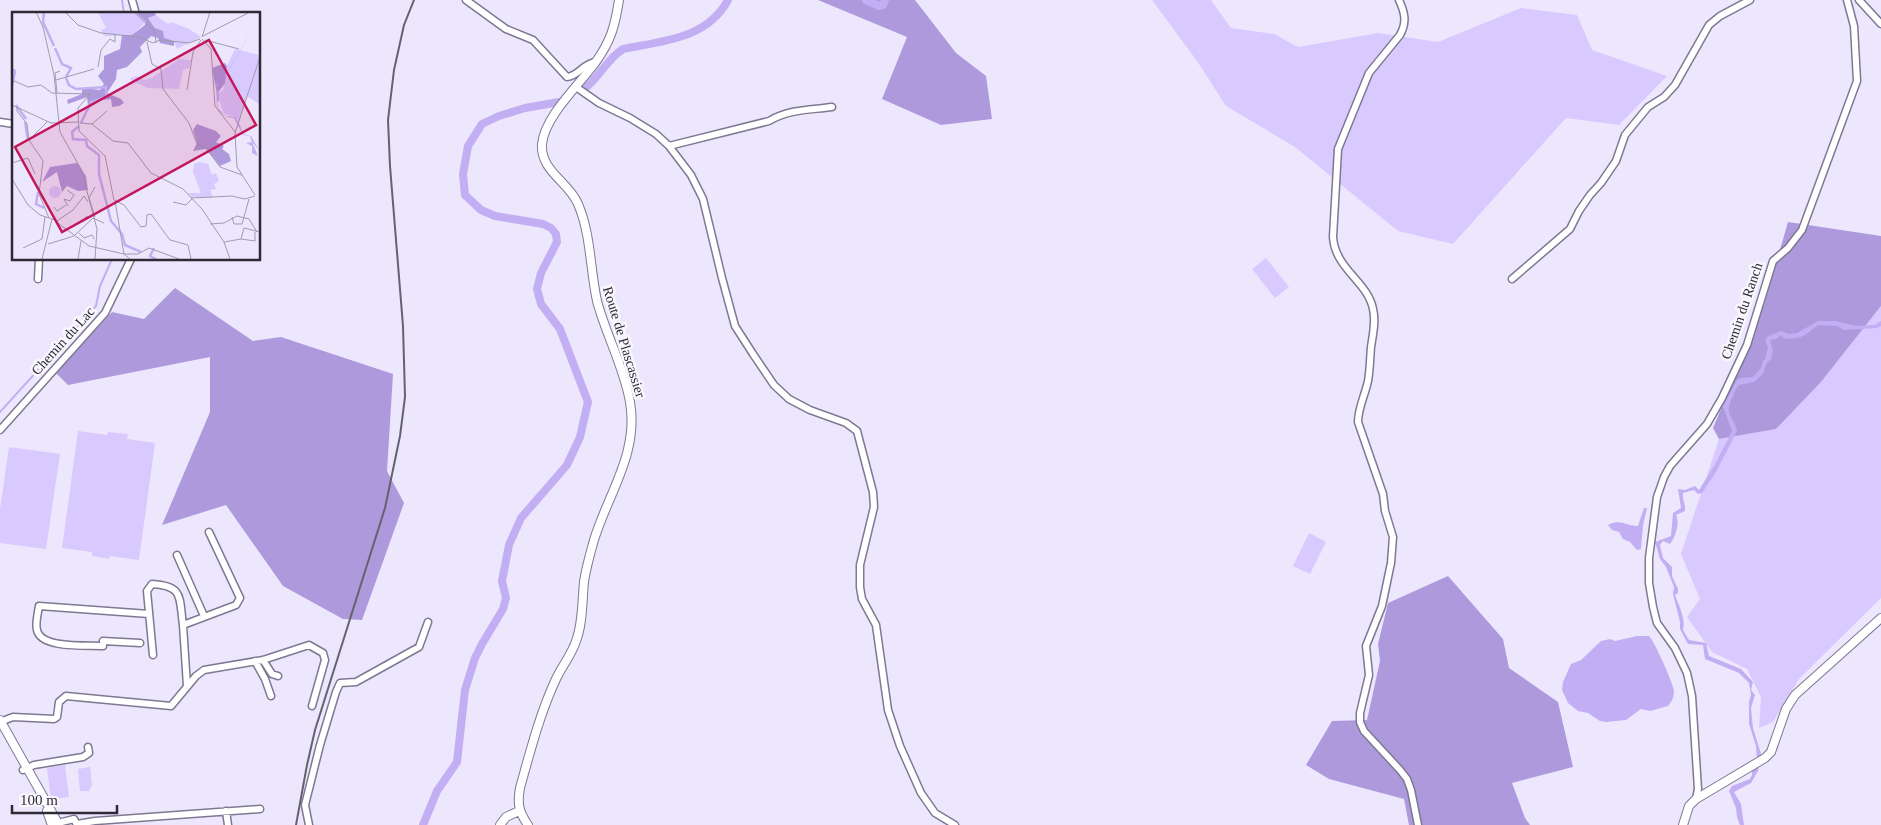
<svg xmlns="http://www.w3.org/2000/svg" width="1881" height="825" font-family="Georgia,serif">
	<rect width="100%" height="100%" fill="#ede7fe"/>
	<path fill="#d8c9ff" d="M1152,0H1211L1231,28L1274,34L1298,47L1378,33L1438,42L1521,8L1577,15L1592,50L1667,76L1619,125L1566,118L1453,244L1398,231L1295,147L1226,106L1197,61Z
		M1266,258L1289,287L1275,298L1252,269Z
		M1881,306V598L1799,679L1773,722L1759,728L1761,697L1747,669L1712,652L1687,617L1700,599L1681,554L1719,439L1776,429L1821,382Z
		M78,431L107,435L108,432L128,434L127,439L155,443L139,560L110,556L109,559L92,556V552L62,548Z
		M9,447L60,454L46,549L0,543V509Z
		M1309,533L1326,542L1310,574L1293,566Z
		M65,765L69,797L51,799L47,768Z
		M90,767L92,785L89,791H80L78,769Z"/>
	<path fill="#ad99dc" d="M818,0H915L956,53L986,76L992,119L941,125L882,99L907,37Z
		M1788,222L1881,236V306L1821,382L1776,429L1719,439L1713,428L1764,305Z
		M175,288L253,341L281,337L393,374L387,471L404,503L362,620L343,619L283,586L226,505L162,525L210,412V357L68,385L56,373L112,312L144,319Z
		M1448,576L1503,639L1509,668L1558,702L1573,767L1512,783L1525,818L1530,825H1409L1404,799L1329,779L1306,765L1332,721L1367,720L1380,661L1378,644L1388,603Z"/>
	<path fill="#c2aef3" d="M1818,321H1836L1856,326L1875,325L1881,321V326L1877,328L1844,330L1837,326L1818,325C1813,329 1805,337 1797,338C1793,339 1789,338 1785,339L1781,335L1776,339L1770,340L1773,351L1771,359L1766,364L1763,374L1754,382L1739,385C1735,389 1735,392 1733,396C1723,415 1733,414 1737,431L1716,472L1702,493L1698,494L1694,490L1683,493C1682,500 1686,504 1685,511L1676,515C1680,522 1676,536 1670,544L1663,541L1660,545L1663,558L1672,567V576L1678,589V593L1675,595C1679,606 1686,619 1683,630L1689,640L1706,643L1709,656L1741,669L1753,682L1751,690L1755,695L1751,708L1753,728L1762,757L1758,771L1751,783L1734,792L1741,804L1744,825H1740L1737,817L1736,808L1729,791L1732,786L1750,779L1752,775V769L1757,760L1756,746L1749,724V702L1751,695L1749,683L1739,673L1705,659L1703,645L1688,644L1680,629V622L1673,594L1674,587L1666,567L1660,559L1655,542L1671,536L1673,513L1681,508L1678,489L1685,490L1695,486L1699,490L1714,466L1732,431L1723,406L1737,380L1741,378L1753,377L1761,368L1763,361L1765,359L1768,348L1765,340L1768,336L1781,331L1789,334L1797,333Z
		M1644,508H1647L1643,525L1641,549L1637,550L1630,542L1623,539L1619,532L1612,530L1608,525C1618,518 1628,526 1638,526Z
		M1637,636H1649C1655,642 1673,683 1674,691C1674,697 1672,701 1668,706L1650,711L1641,709L1626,720L1606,722L1600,721L1588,713L1578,711L1568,703L1562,690L1563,682L1571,664L1581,660L1601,641L1610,639L1615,641Z"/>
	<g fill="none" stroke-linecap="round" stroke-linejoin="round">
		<path stroke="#c2aef3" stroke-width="2" d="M122,0L124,14
			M0,412L96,306L100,286L112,259"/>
		<path stroke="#c2aef3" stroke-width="8" d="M866,0L879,6L883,5L885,0
			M584,89C599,78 607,59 623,49C662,41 707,39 728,0
			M423,825L437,791L457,762L465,690L475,658L482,644L503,609L506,598L502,581L509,545L521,518L567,465L580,437L588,402L560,329L541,304L537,289L541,273L557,242L556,234L551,228L543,224L495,216L481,210L465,195L463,174L468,146L482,124L499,116L525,108L559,102"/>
		<defs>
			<path id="minor" d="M132,0L136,14
				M466,0L506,29L533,40L567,77C579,76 583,63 596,62
				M1399,0C1405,13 1407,22 1400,35L1369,73L1338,149L1333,237C1335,269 1368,282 1373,309C1376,321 1373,334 1371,347C1370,358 1370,370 1368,381C1365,395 1358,408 1358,422L1383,494L1385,511L1393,537L1391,563L1382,606L1366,646L1369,675L1360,713V722L1364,731L1400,770L1407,779L1411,790L1418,825
				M1859,0L1881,24
				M576,87L599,103L630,118L656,134L669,146L691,175L703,199L722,278L735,326L753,354L774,385L789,399L810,410L846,423L857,431L873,492L874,507L860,565V587L862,599L876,625L888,710L900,746L921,793L935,813L955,825
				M0,122L14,124
				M669,146L769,121C789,109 810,110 832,107
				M38,279L39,259
				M1512,279L1570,229L1579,211L1590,195L1601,183L1616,161L1625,135L1648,107L1664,97L1675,85L1709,25L1720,16L1750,0
				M0,430L105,313L131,259
				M177,555L204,616
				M183,625L187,686
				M140,643L103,641V646C87,645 41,649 37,630C35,623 38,613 39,606L149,614
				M153,655L147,591L152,584C184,586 179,597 183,625L236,605L240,598L209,532
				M263,660L272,674L278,676
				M255,661L265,679L271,696
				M0,722L13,717L54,719L57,717L59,702L66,696L171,706L196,676L204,670L263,660L309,645L323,653L325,660L312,706
				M23,770L34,765L83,757L89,753L88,747
				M1696,799L1698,789L1692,696L1687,673L1675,648L1657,623L1653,607L1649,583V558L1657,497L1664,477L1670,466L1707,424L1722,398L1747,345L1773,261L1788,248L1802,230L1857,81L1854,26L1847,0
				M226,811L228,825
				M58,823L74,819L77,825
				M77,824L95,821L260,809
				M309,825L305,805L320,745L336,692L340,683L356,682L419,647L428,622"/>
			<path id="tertiary" d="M0,720L59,825
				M47,811L52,825
				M500,825L506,817L519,811
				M528,825C519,812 517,804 520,788C530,752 540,713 556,679C562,666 572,654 576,641C583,623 582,601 584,582C586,568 590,554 594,540C608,494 639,453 630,402C624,367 606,335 597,301C590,269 591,234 578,204C569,182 540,171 542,144C545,116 579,85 595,63C611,41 615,26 619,0
				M1683,825L1689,806L1696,799L1765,758L1771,752L1786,709L1795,695L1881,618"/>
		</defs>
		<use href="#minor" stroke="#7e7891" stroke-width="9"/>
		<use href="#tertiary" stroke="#7e7891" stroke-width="10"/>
		<use href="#minor" stroke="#fff" stroke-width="6"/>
		<use href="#tertiary" stroke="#fff" stroke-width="8"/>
		<path stroke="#656270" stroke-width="2" d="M296,825L307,765L315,730L385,508L400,436L405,397L403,326L390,166L388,120L394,70L404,25L414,0"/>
	</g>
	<g text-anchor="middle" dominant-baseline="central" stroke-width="5" stroke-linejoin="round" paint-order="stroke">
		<g font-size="14" fill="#2d2a35" stroke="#f9f7fd">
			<text transform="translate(1742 311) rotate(-71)">Chemin du Ranch</text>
			<text transform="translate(63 341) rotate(-48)">Chemin du Lac</text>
			<text transform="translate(624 342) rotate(73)">Route de Plascassier</text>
		</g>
	</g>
	<g transform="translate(12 12)">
		<rect width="248" height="248" fill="#ede7fe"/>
		<path d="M86,0H123L134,10L120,23L92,24L89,18L94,16ZM144,3L156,12L159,10L177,17L189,25L165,37L162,29L152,27L136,6ZM223,37L247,43V92L235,84L226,110L221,104L212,102L205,82L211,78L215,54ZM167,47L179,48L177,56L171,58L167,77L136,76L117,67L124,64L132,68L140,66ZM188,150L196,152L200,163L204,161L207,169L202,172L204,177L198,178L201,186L180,185L176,181H189L181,160L182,152ZM37 180a6 6 0 1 1 12 0a6 6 0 1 1-12 0Z" fill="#d8c9ff"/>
		<path d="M123,0H142L144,3L136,6L143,16L151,19L152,26L162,29V34L148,31L146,26L139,24L128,35L130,40L115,55L105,58L104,67L95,81L109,87L112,91L107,94L100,95L99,87L82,89L76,94L75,85L56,92L55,88L70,82V76L88,78L92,72L86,64L92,57V44L108,37L110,23H120L133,13L134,10ZM213,51L215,54L213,71L205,82L200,56ZM185,112L204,119L209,124L204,130L212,134L210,137L217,142L219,149L208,154L194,137L181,139L185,131L181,118ZM65,151L74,164L76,178L66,179L55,174L50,180L45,160L30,170L38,155Z" fill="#ad99dc"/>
		<path d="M247,5L215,62L205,69L206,73L204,76L207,81V89L205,90L206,95L205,97L208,98L214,105L216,104L223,105L228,113L231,122L239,124L247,138L240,130L246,144L240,141V134L234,131L240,130L238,124L231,123L222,106L214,105L205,97L204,75L205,69L215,61Z" fill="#c2aef3"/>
		<path fill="none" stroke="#c2aef3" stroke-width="2.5" d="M32,0L31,10L42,34M43,36L50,52L59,56L54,65M0,57L3,59L0,74M54,66L57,73L64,77L94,75V85L79,90L69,111M4,93L14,107M13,110L16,128M67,114L60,120L61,127L74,128L75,134L87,143V162L99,209L110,222L113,233L129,240M26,180L24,192L32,196M142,236L138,244L144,247"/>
		<path fill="none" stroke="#a09bae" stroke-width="1" d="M24,0L31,15L42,63L48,120L69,157L85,217L83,247M53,0L66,13L89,21L127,25L141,31L148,28L177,31L188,27M122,0L143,20L144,31M191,24L238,0M190,25L198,0M190,27L199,37L203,94L224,121M193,28L227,37M135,30L140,52L149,57L151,77L177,111L185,132L194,136L208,155L230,163M86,55L89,38L98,27L103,30V22M0,68L16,75L29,73L40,81L78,82L66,96L67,119L93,144L102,188L112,193L129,215L134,214L135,203L139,202L158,228L176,233L179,247M44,68L82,57M175,78L181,40L189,28M45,81L43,61L48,59M0,93L39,111L67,110M5,95V99L15,112L17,128L31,149L27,182L37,206M68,111L80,112L101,129L116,131L139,161L171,177L190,197L212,230L218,247M80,112L95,99M19,126L36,109M0,151L16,146L23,162M0,167L16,193L28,203L43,208M83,175L77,186L83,205M55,178L62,183L58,189L52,187L56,194M243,183L225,155L223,121L248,45M179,186L220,184L233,187L243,184M103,189L112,242M161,190L174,193L180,187M42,195L45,199L54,193M220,205L222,212H230L237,187M43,209L77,234L112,242L118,247M45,209L61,198L72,184L76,190M198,212L212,211L225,204L237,207L245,220M58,216L76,204M67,221L72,226L80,223L82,227M63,223L81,206L92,211M229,227L232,216L248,220M212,230L229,227L243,229V220M36,232L62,224M11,236L30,227L33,205M112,242H126L137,236L167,247M30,247L40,207M66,247L69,229"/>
		<path fill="#c2185b" fill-opacity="0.15" stroke="#c2185b" stroke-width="2.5" d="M197,28L244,113L50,220L3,135Z"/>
		<rect width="248" height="248" fill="none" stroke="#2d2a35" stroke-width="2.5"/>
	</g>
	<path d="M12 805v8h105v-8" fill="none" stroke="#2d2a35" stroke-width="2.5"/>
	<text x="20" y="805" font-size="15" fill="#2d2a35" stroke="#f9f7fd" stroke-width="4" paint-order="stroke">100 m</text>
</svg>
